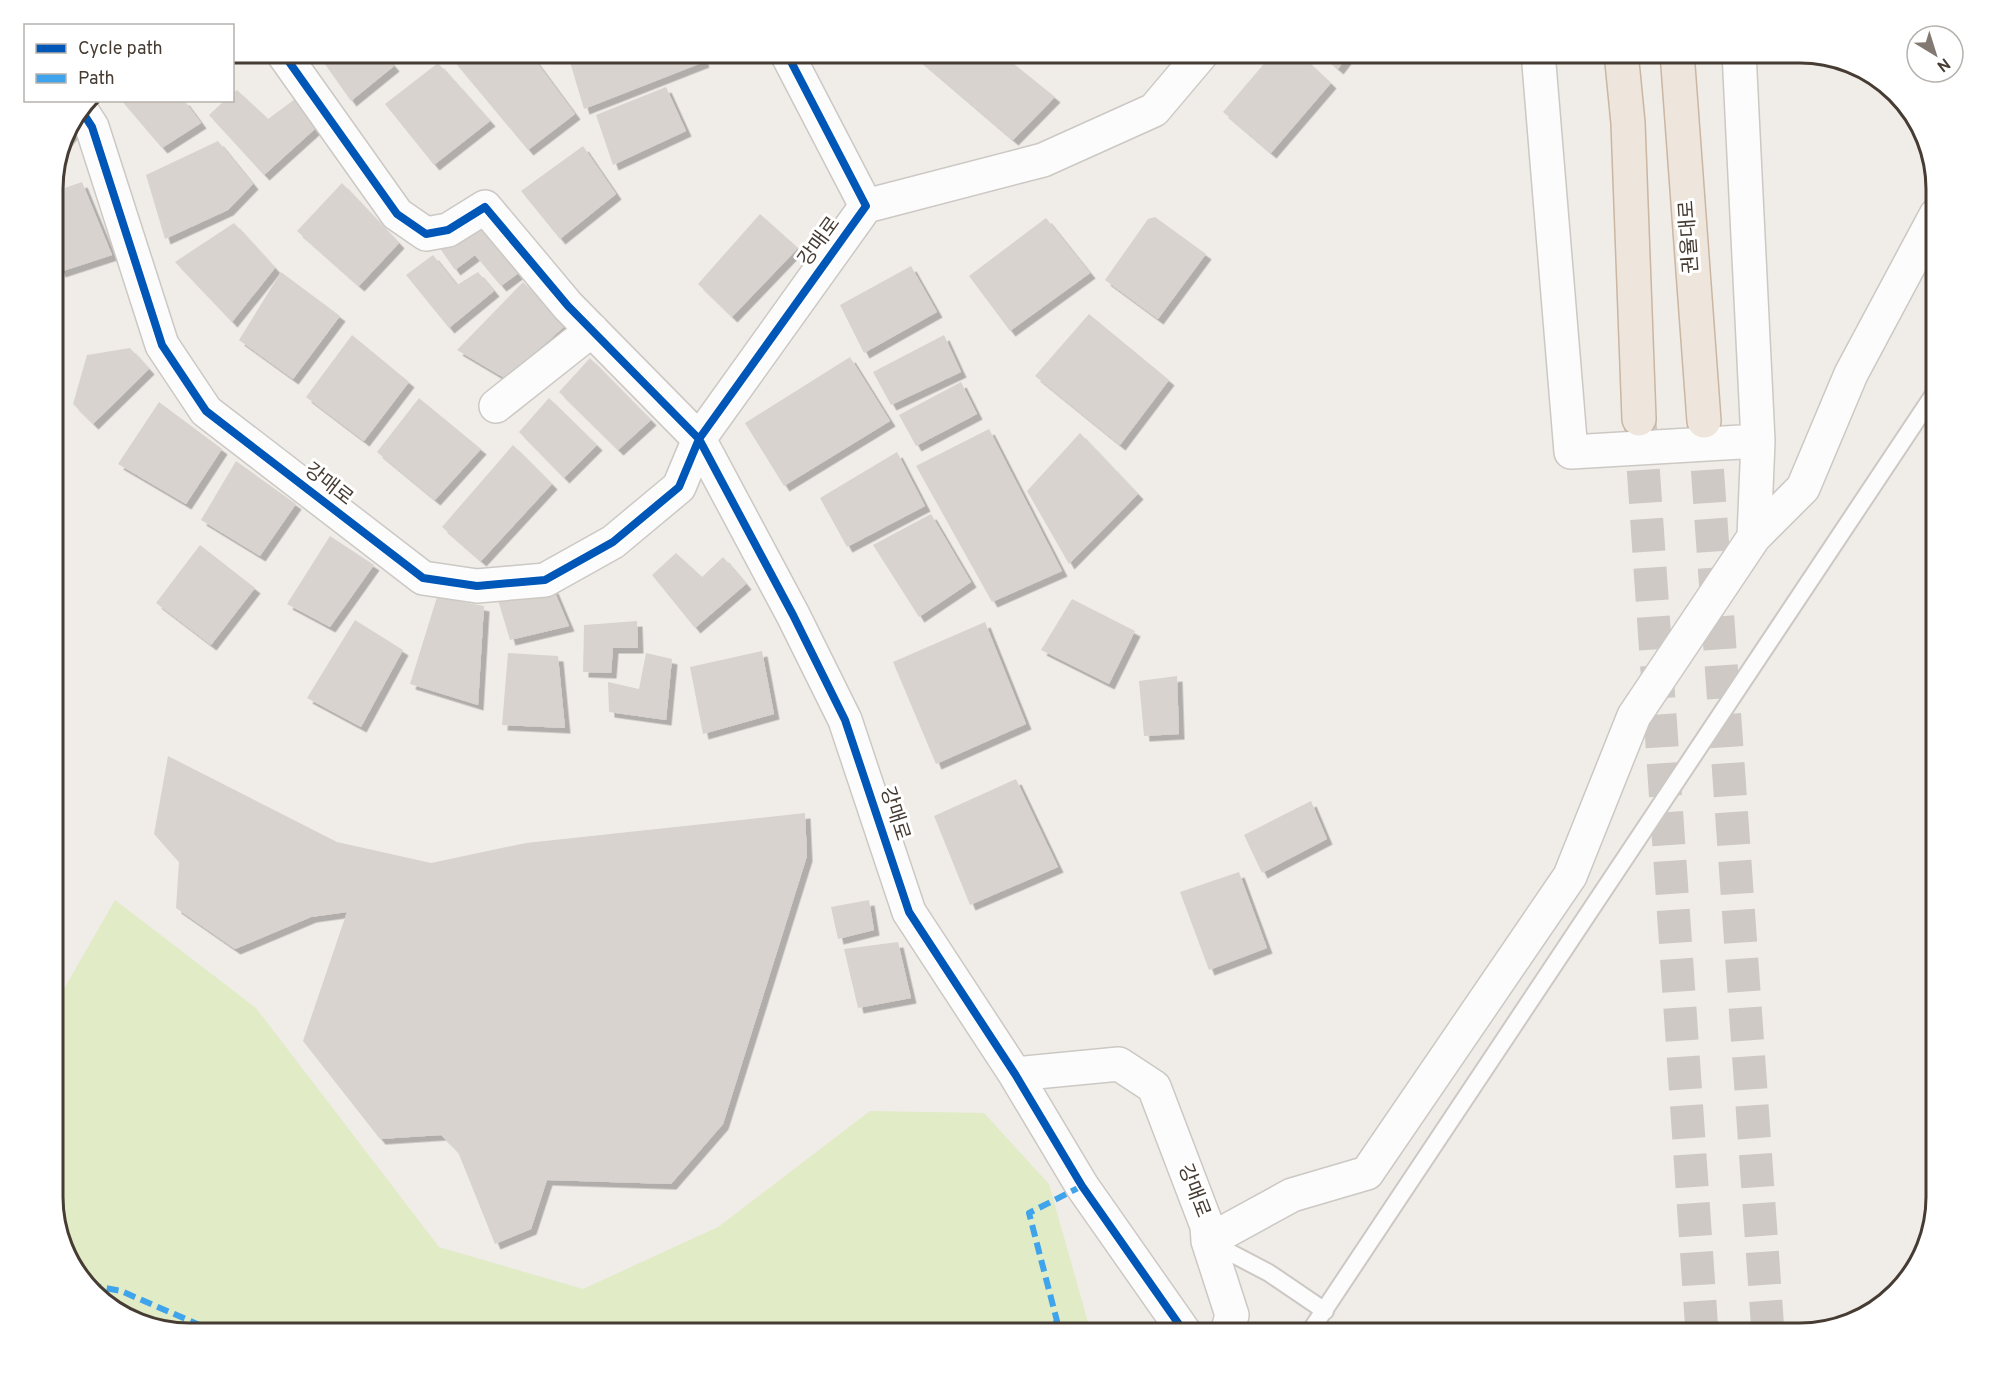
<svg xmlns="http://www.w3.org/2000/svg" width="1989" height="1386" font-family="Overpass,'Noto Sans KR',sans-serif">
	<defs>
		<filter id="shadow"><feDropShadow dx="5.5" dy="5.5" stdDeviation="0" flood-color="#0004"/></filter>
	</defs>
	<rect width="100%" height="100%" fill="#f0ece8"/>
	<path fill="#e1ebc6" d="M115,900L256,1008L439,1247L583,1289L718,1227L870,1111L984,1113L1049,1184L1091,1333H189L113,1310L71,1265L53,1206V1008Z"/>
	<path fill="#d8d3cf" filter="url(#shadow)" d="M333,52H356L361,59L372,52H382L394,66L351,101L322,60Z
		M450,52H529L575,114L528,150L448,54Z
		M567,52H700L704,62L584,109Z
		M920,52H999L1055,97L1013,140L916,57Z
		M1274,52H1298L1331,83L1271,153L1223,112Z
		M1319,52H1351L1338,69Z
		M438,63L490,121L434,165L385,104Z
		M666,87L686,131L613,165L596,115Z
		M237,90L268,119L295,99L317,127L264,175L209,115L225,100H232V94Z
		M121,100H184L201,123L162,148Z
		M71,125L75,130L60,149L63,136Z
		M218,141L253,184L228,210L165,239L146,175Z
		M583,146L616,194L560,239L521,191Z
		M82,182L112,255L60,272L53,251V192Z
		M342,183L399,243L359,286L297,231Z
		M760,214L798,248L732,317L698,284Z
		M1155,217L1206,254L1158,319L1105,280L1148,219Z
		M1046,218L1090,273L1010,331L969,276Z
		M483,221L520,272L501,286L475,255L455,270L439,247Z
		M234,223L275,268L232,322L175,262Z
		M433,255L457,285L478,272L494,291L449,328L406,275Z
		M911,266L937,312L864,353L840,305Z
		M281,272L340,316L293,379L239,340Z
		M523,282L566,325L506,379L457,350Z
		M1089,314L1169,380L1120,445L1035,376Z
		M352,335L409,382L364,441L306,397Z
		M944,335L961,372L891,405L873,372Z
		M130,348L149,369L93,424L73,404L87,355Z
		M850,357L890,421L784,486L745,423Z
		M590,358L651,420L618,450L559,392Z
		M961,382L977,414L916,446L899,415Z
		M419,398L481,449L435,500L377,452Z
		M549,398L597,445L564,478L519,432Z
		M159,402L222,449L186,504L118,464Z
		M989,429L1062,571L992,602L916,466Z
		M1080,433L1138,494L1069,564L1027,491Z
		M513,445L552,484L481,561L442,527Z
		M897,452L925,506L847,547L820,498Z
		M236,461L296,504L260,556L201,520Z
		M931,514L971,582L919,617L873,545Z
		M330,536L374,565L330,627L287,604Z
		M200,545L255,588L211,645L156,603Z
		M676,553L702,577L723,557L746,584L695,628L652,575Z
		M553,588L569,626L510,640L498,600Z
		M437,597L484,606L478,705L410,684Z
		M1072,599L1135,631L1109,684L1041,650Z
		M355,620L403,650L361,727L307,698Z
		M637,621L638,648H613L611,673L583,672L584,625Z
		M985,622L1026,724L936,764L893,662Z
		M762,651L774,714L703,734L690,667Z
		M508,653L558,656L565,728L502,725Z
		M646,653L672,659L666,720L609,712L608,682L639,689Z
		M1177,676L1179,734L1144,736L1139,681Z
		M168,756L337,842L431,863L526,843L805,813L807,856L723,1124L671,1184L547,1180L531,1229L495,1244L458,1152L441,1135L380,1139L303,1041L347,912L311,917L235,949L176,908L179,862L154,834Z
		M1016,779L1058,867L970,905L934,816Z
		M1311,801L1327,839L1262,873L1244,835Z
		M1239,872L1267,948L1209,970L1180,892Z
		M869,900L874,930L838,939L831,907Z
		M898,942L911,998L858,1008L844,949Z"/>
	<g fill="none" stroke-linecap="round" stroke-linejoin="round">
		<path stroke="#cec9c4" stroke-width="33" stroke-dasharray="33 16" stroke-linecap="butt" d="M1640,421L1702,1333
			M1704,421L1768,1333"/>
		<defs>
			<path id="service" d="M1210,1242L1269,1273L1325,1311
				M1309,1333L1936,391"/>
			<path id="minor" d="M786,52L866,206L699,439L793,615L845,720L909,912L1015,1074L1082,1186L1185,1333
				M1538,52L1571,452L1758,441L1739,52
				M81,110L92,127L162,345L206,411L423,578L477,586L545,580L613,542L679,487L699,439L568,306L485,207L448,230L426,234L397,214L282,52
				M866,206L1043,160L1154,110L1203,52
				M496,406L592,330
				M1754,537L1758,441
				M1015,1074L1119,1064L1154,1087L1207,1226L1208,1241L1232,1315L1227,1333
				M1208,1241L1292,1195L1367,1173L1570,876L1634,716L1754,537L1803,488L1851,374L1936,215"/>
			<path id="trunk" d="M1621,52L1628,123L1639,419
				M1677,52L1704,421"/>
		</defs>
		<use href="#service" stroke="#ccc8c4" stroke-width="20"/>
		<use href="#minor" stroke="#ccc8c4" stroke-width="36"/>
		<use href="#trunk" stroke="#cab6a1" stroke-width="36"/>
		<use href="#service" stroke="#fdfcfc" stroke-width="16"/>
		<use href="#minor" stroke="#fdfcfc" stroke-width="33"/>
		<use href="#trunk" stroke="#eee6dd" stroke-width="33"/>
		<path stroke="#3fa4eb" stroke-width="6" stroke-dasharray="12 6" stroke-linecap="butt" d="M89,1285L121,1291L218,1333
			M1041,1333L1047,1332L1057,1321L1029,1213L1082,1186"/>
		<defs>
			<path id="cycleway" d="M786,52L866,206L699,439L793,615L845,720L909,912L1015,1074L1082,1186L1185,1333
				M81,110L92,127L162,345L206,411L423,578L477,586L545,580L613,542L679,487L699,439L568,306L485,207L448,230L426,234L397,214L282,52"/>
		</defs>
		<use href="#cycleway" stroke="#fff" stroke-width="11"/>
		<use href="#cycleway" stroke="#0057b8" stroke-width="8"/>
	</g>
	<g text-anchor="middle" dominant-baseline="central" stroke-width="6" stroke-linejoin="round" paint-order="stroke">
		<g font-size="20" fill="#463c33" stroke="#fff">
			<text transform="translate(1690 237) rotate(-94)">권율대로</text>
			<text transform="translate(820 242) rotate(-54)">강매로</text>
			<text transform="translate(328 485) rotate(38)">강매로</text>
			<text transform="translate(894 814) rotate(72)">강매로</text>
			<text transform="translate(1193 1191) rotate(69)">강매로</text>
		</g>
	</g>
	<path d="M0 0H1989V1386H0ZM189 63H1800A126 126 0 0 1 1926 189V1197A126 126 0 0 1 1800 1323H189A126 126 0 0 1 63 1197V189A126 126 0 0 1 189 63Z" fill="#fff" fill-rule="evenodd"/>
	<path fill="none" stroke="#463c33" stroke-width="3" d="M189 63H1800A126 126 0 0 1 1926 189V1197A126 126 0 0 1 1800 1323H189A126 126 0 0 1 63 1197V189A126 126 0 0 1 189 63Z"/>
	<rect x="24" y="24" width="210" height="78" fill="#ffffff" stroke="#b5b1ad" stroke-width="1.5"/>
	<rect x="36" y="44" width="30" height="9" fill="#0057b8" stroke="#b5b1ad" stroke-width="1.5"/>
	<text x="78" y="54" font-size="18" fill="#463c33">Cycle path</text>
	<rect x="36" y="74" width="30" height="9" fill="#3fa4eb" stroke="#b5b1ad" stroke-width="1.5"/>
	<text x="78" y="84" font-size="18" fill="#463c33">Path</text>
	<g transform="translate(1935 54) rotate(142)"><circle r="28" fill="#ffffff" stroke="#b5b1ad" stroke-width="1.5"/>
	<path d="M0-4.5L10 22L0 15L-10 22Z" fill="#827a72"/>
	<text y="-9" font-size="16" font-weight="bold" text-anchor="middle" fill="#463c33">N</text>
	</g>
</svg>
